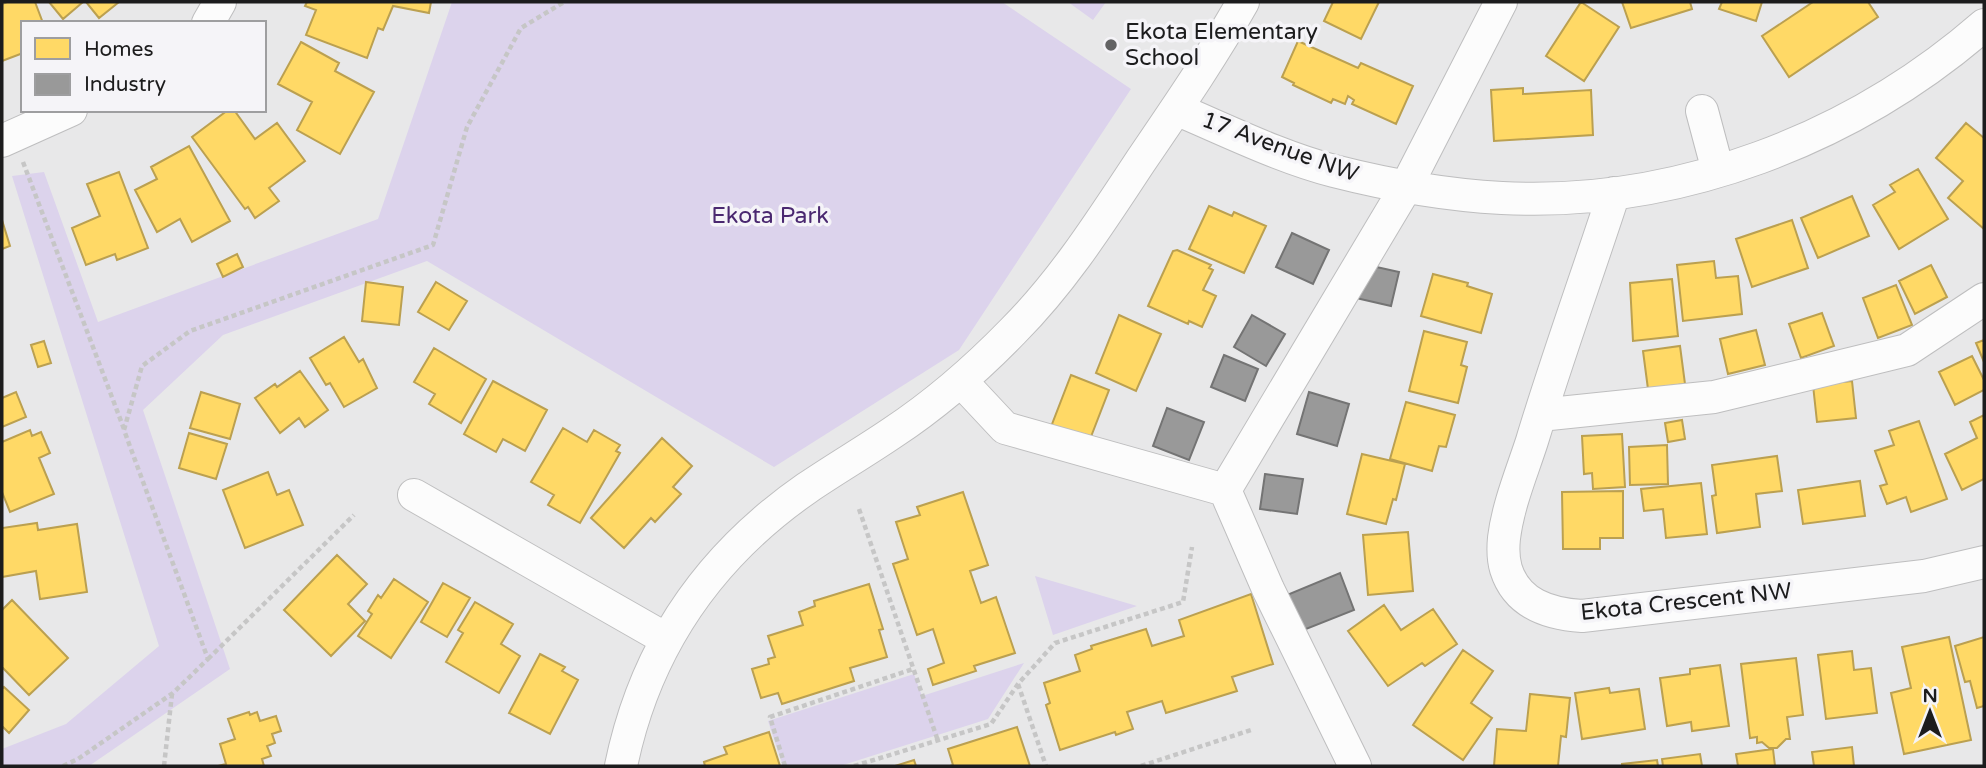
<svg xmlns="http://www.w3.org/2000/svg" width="1986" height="768" font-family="'Varela Round',sans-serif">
	<rect width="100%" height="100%" fill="#e8e8e9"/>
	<path fill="#dcd3ec" d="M452,2H1002L1131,89L959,350L774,467L427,261L223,335L143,410L230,669L89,766H2V749L66,724L159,646L12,176L44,172L98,322L378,219Z
		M1068,2H1106L1093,20Z
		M1035,576L1137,606L1053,635Z
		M1024,663L988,719L840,766H783L768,721L914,674L922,696Z"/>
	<path fill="#ffd966" stroke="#bba050" stroke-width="2" d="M7,2H35L43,23H23V53L2,61V4Z
		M49,2H83L63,19Z
		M86,2H119L99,18Z
		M307,2H431L429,13L393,6L383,30L378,28L367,58L306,35L316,10L305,6Z
		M1333,2H1379L1361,39L1324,21Z
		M1581,2L1619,27L1584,81L1546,56Z
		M1622,2H1690L1692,9L1631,28Z
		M1722,2H1762L1756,21L1719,9Z
		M1813,2H1868L1878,17L1789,77L1762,36Z
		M1298,41L1358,68L1361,63L1413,86L1396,124L1352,104L1354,100L1348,96L1345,104L1333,99L1331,103L1293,85L1294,83L1282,77Z
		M301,42L339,63L335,71L374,92L340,154L297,130L312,102L278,84Z
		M1523,88V94L1591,90L1593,135L1494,141L1491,90Z
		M228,110H234L255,139L277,123L305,161L269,188L279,201L255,218L248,207L245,209L192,137Z
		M1966,123L1984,138V229L1948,198L1963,181L1936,158Z
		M189,146L230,221L192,242L180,219L157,232L135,190L157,179L151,167Z
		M1918,169L1948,219L1899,249L1873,205L1895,192L1890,185Z
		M119,172L148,248L117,260L115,254L86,265L72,228L100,216L87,184Z
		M1852,196L1869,236L1818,258L1801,218Z
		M1209,206L1232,216L1234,212L1266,226L1244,273L1189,249Z
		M2,220L10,246L2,249Z
		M1792,220L1808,268L1752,287L1736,239Z
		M1177,250L1211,265L1209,268L1213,270L1203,290L1216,296L1202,327L1189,321L1188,324L1148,306L1173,251Z
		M237,254L243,267L223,277L217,264Z
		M1714,261L1716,278L1738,276L1742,314L1683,321L1677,265Z
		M1931,265L1947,297L1915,314L1899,281Z
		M1433,274L1468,283L1467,286L1492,294L1481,333L1421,316Z
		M1672,279L1678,336L1633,341L1630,283Z
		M366,282L403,287L399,325L362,321Z
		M436,282L467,301L449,330L418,312Z
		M1896,285L1912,325L1878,338L1863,298Z
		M1822,313L1834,346L1801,358L1789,324Z
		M1119,315L1161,334L1136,391L1096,373Z
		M1756,330L1765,365L1728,374L1720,339Z
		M1424,331L1467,342L1461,365L1467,367L1458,403L1409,391Z
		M344,337L359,362L363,359L377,388L344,407L330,383L326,385L310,358Z
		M1984,340V362L1976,343Z
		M44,341L51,363L38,367L31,345Z
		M1680,346L1685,384L1648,389L1643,351Z
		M434,348L486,379L461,423L429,404L435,394L414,382Z
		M1972,356L1984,380V390L1955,405L1939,372Z
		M300,371L328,410L305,427L299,418L280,433L255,398L275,384L277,387Z
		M1071,375L1109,390L1087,447L1049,432Z
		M493,381L547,410L525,451L503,439L496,452L464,434Z
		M1852,381L1856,418L1817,422L1813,385Z
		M16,392L26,417L2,427V398Z
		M201,392L240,404L230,439L190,428Z
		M1406,402L1455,415L1446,447L1439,446L1432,471L1390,459Z
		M1984,415V479L1962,490L1945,454L1977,438L1970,422Z
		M1682,420L1685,439L1668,442L1665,423Z
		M1919,421L1947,499L1911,512L1906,497L1887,504L1880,486L1887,484L1875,451L1894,445L1889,431Z
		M563,428L587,442L594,430L620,445L616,451L620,453L580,523L548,505L554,495L531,482Z
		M30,430L32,436L41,432L50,453L39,458L54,494L10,512L2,492V442Z
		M189,433L227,444L216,479L179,468Z
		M1622,434L1625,487L1593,489L1592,473L1584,474L1582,436Z
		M662,438L692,466L673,487L681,494L655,522L651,518L624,548L591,518Z
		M1667,445L1668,484L1630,485L1629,447Z
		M1362,454L1405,464L1396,500L1393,499L1386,524L1347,514Z
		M1777,456L1782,491L1756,494L1760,527L1717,533L1712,496L1716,495L1712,465Z
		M268,472L277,495L289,490L303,525L245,548L223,490Z
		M1860,481L1865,516L1803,524L1798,490Z
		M1701,483L1707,534L1666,538L1663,509L1644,511L1641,489Z
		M1623,491V538H1600V549H1563L1562,492Z
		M963,492L988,565L970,571L981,603L996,597L1015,653L974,666L976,671L933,685L928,669L944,663L933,629L917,635L893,564L908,559L896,522L920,515L917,507Z
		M37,523L38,530L77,524L87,592L40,599L36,571L2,577V528Z
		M1408,532L1413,591L1368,595L1363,535Z
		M337,555L367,584L348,604L365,621L331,656L284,610Z
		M394,579L428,602L391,658L358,636L372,614L368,611L378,595L381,598Z
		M443,583L470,598L447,637L421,622Z
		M869,584L883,629L879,630L887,657L850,668L854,681L782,704L778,693L761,698L752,669L769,664L768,659L775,657L768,636L803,625L799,612L815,606L814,601Z
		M1251,594L1273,664L1232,677L1237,691L1166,713L1162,701L1127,712L1133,729L1116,735L1115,732L1060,750L1046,705L1050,703L1044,683L1080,671L1075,655L1092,649L1091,646L1146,629L1152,646L1184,636L1179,620Z
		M12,600L68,658L29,695L2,667V610Z
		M475,602L513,624L501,644L520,656L499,693L446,662L463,633L458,630Z
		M1384,605L1401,630L1433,609L1457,644L1425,666L1422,663L1388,686L1348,631Z
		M1949,637L1971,740L1904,754L1891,693L1911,688L1902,647Z
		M1984,637V706L1977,708L1970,681L1965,682L1955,646Z
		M1463,650L1493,671L1471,703L1492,718L1463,760L1413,725Z
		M1852,651L1854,670L1871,668L1877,713L1826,719L1818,655Z
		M540,654L565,667L562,671L578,680L550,734L509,713Z
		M1796,658L1803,715L1787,717L1790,739H1786L1777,748H1769L1762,742L1757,743V737L1750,738L1741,664Z
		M1720,665L1729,726L1692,731L1691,722L1667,726L1660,678L1690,674V669Z
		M4,687L29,710L9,733L2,726V689Z
		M1609,688L1610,693L1639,689L1645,729L1582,739L1575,693Z
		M1530,694L1570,698L1566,737L1561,736L1558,766H1494L1497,729L1526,731Z
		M249,712L250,715L257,712L260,721L276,716L281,731L272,734L275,743L267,746L271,756L262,759L264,766H218L226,764L220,744L235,739L228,719Z
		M1017,727L1030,766H950L953,765L948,749Z
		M769,732L780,766H705L704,762L727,754L724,747Z
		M1852,747L1854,766H1814L1812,752Z
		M1773,749L1775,766H1738L1736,754Z
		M1700,754L1702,766H1663L1662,759Z
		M914,760L916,766H895Z
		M1657,760L1658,766H1622V764Z"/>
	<path fill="#999" stroke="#747474" stroke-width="2" d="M1292,233L1329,250L1313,284L1276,267Z
		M1363,264L1399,272L1391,306L1356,298Z
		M1252,315L1285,334L1266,366L1234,347Z
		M1224,355L1258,369L1245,401L1211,387Z
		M1309,392L1349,404L1337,446L1297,434Z
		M1167,408L1204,422L1189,460L1153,446Z
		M1265,474L1303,479L1297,514L1260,509Z
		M1340,573L1354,610L1301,631L1287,595Z"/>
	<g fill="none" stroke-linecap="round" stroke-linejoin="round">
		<defs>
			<path id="minor" d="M208,23L220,2
				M1176,109C1228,131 1280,157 1334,171C1389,185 1445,195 1502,198C1677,207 1853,139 1984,25
				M1702,111L1718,171
				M2,141L71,110
				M1614,193C1587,276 1557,358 1532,441C1522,472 1508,505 1504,538C1503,548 1503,559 1506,569C1517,604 1549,614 1582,616L1924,576L1984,562
				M961,381L1005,428L1225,490L1406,187L1501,2
				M1540,415L1714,397L1907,350L1984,299
				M1225,490L1268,589L1355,766
				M414,495L666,639
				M621,766C645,649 709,556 807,488C835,469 864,452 892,433C936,404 976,369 1013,331C1063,281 1101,221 1140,162C1176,109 1212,57 1243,2"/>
		</defs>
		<use href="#minor" stroke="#bebebf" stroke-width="34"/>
		<path stroke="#c6c6c6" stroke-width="4.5" stroke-dasharray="5 3.5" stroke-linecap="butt" d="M23,162L124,429
			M859,509L938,741
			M208,659L354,515
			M1018,684L1046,766
			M63,766L78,759L173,693L208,659L124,430L142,366L190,331L433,245L467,127L521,28L564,2
			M164,766L172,694
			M785,766L770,717L913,669
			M854,766L991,724L1018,684L1055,643L1183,602L1192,547
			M1141,766L1254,729"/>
		<use href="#minor" stroke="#fcfcfc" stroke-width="32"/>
	</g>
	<circle fill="#636364" stroke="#f5f4f8" stroke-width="2.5" cx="1111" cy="45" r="7"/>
	<g text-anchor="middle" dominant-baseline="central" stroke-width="7" stroke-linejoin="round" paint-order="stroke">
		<g font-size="23" fill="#1c1c1d" stroke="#f5f4f8" text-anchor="start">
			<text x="1125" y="32">Ekota Elementary<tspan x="1125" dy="26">School</tspan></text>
		</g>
		<g font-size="23" fill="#1c1c1d" stroke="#f5f4f8">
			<text transform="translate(1280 147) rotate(20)">17 Avenue NW</text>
			<text transform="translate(1686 602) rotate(-6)">Ekota Crescent NW</text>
		</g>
		<g font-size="23" fill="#4a2870" stroke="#f5f4f8">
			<text x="770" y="216">Ekota Park</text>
		</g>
	</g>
	<rect width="1986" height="768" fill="none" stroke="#1c1c1d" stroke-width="7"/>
	<rect x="21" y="21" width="245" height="91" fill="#f5f4f8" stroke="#9e9ea0" stroke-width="2"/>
	<rect x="35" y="38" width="35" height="21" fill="#ffd966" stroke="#9e9ea0" stroke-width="2"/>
	<text x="84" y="56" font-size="21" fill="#1c1c1d">Homes</text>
	<rect x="35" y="74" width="35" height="21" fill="#999999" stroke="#9e9ea0" stroke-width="2"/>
	<text x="84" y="91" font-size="21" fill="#1c1c1d">Industry</text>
	<g transform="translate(1930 712)" stroke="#f5f4f8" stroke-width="5" paint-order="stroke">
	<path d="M0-5L12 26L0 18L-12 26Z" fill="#1c1c1d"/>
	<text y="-10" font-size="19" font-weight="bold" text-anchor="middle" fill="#1c1c1d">N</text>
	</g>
</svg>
